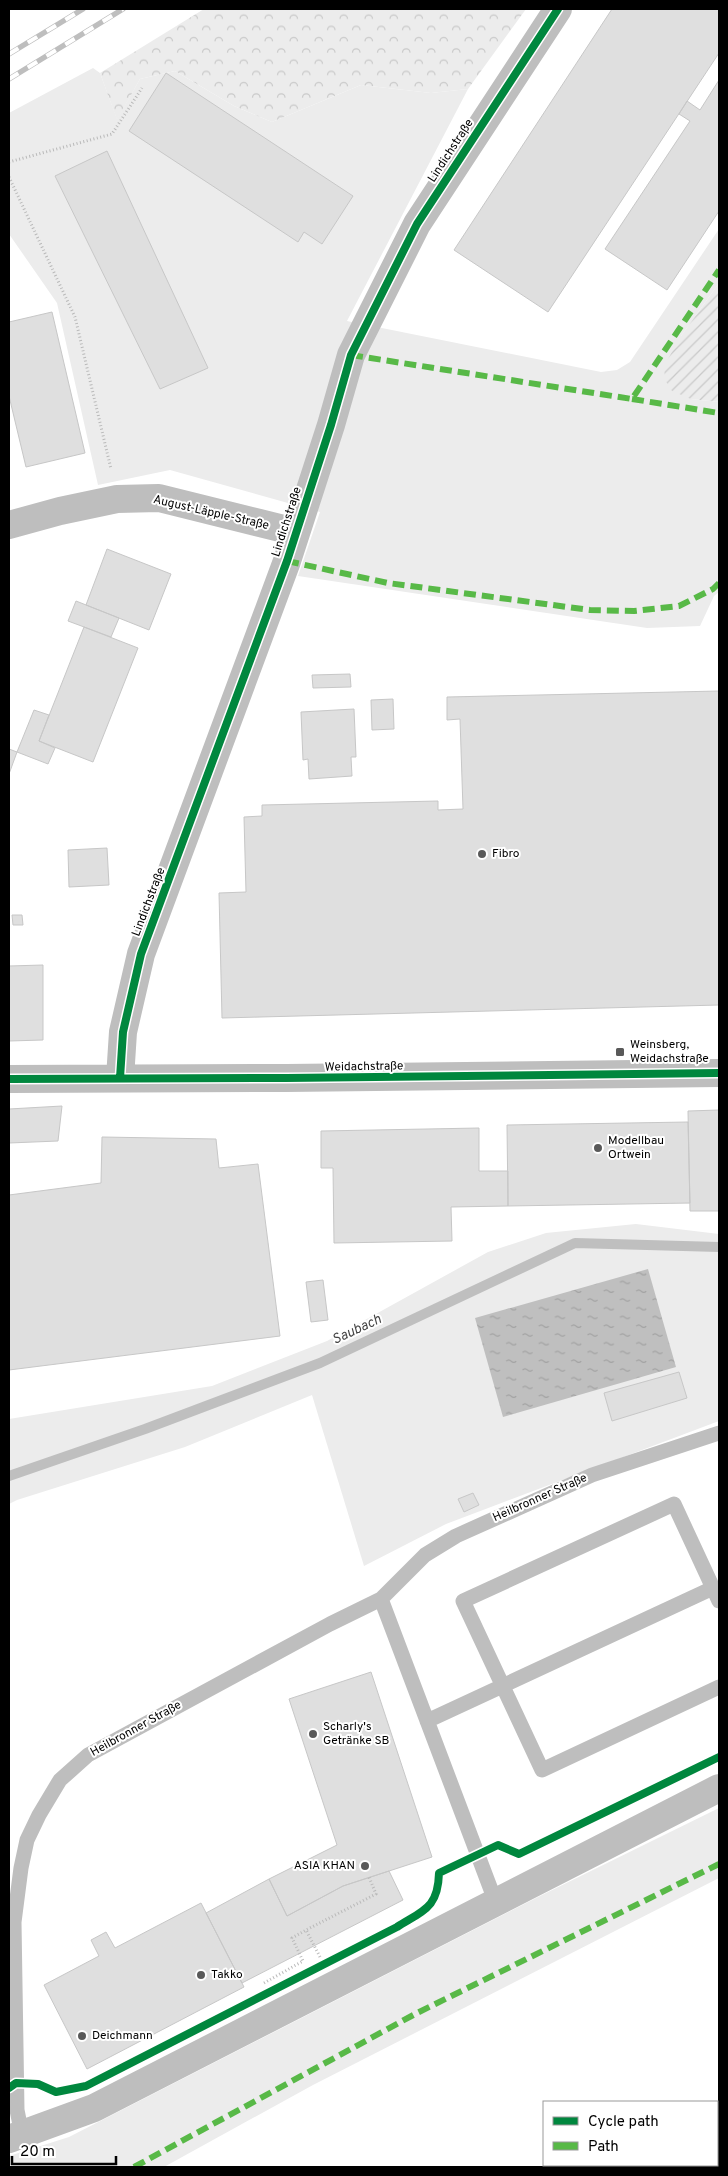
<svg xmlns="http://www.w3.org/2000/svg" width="728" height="2176" font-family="Overpass,sans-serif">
	<defs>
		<pattern id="forest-crowns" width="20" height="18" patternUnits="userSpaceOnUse" patternTransform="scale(1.25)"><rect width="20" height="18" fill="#ececec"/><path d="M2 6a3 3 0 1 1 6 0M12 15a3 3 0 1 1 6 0" fill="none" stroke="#c9c9c9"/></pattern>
		<pattern id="garden-furrows" width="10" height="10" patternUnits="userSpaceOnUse" patternTransform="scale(1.25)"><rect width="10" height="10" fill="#ececec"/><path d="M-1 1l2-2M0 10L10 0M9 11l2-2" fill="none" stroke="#c9c9c9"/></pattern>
		<pattern id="water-ripples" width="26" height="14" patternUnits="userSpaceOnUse" patternTransform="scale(1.25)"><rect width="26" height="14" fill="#bfbfbf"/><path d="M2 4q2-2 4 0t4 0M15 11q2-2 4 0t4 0" fill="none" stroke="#a2a2a2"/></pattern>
	</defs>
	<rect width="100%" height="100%" fill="#fff"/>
	<path fill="#ececec" d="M93,68L100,73L117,119L140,79L175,71L234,106L272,122L361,85L431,93L468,89L347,321L601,372L617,370L630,362L719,229V283L681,336L691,399L719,402V592L714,596L700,626L647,628L298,576L320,512L170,470L98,485L57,303L9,234V113Z
		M636,1224L719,1234V1421L446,1524L364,1566L312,1395L185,1447L17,1500L9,1504V1419L212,1386L327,1341L488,1252L546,1233Z
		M719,1808V1878L313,2085L164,2167H9V2156L69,2137L540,1896Z"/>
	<path fill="url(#forest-crowns)" d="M204,9H526L468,89L431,93L361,85L272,122L234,106L175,71L140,79L117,120L100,73Z"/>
	<path fill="url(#garden-furrows)" d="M719,283V402L691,399L672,391L665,380L664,366L681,336Z"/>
	<path fill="url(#water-ripples)" d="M648,1269L676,1367L503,1417L475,1318Z"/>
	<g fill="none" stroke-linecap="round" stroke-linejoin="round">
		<path stroke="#bfbfbf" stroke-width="10" d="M9,1476L145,1429L320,1363L575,1243L719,1247"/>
	</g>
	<path fill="#dfdfdf" stroke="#c7c7c7" d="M612,9H719V53L548,312L454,250Z
		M166,73L353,196L322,244L304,232L298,242L129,131Z
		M719,80V211L667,290L605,249L690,121L679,114L687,101L700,110Z
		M107,151L208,368L160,389L55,176Z
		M52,312L85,453L26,467L9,396V322Z
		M107,549L171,574L149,630L86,605Z
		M76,601L119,618L111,637L68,621Z
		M84,627L138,648L93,762L39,741Z
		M350,674L351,687L313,688L312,675Z
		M719,691V1005L222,1018L219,893L246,892L244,817L262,816V805L438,801V810L463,809L460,719L447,720V697Z
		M393,699L394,729L372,730L371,700Z
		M354,709L356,757H351L352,776L309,779L308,759L303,760L301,712Z
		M34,710L49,715L39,741L55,748L48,764L17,752Z
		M9,749L17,752L9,774Z
		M107,848L109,885L69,887L68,850Z
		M12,915H22L23,925H13Z
		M43,965V1040L9,1041V966Z
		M62,1106L58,1141L9,1143V1109Z
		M719,1110V1211H690L688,1111Z
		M688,1122L690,1203L508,1206L507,1125Z
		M479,1128V1171H508V1206L451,1207L452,1241L334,1243L333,1168H321V1131Z
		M102,1137L216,1139L219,1168L258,1164L280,1336L9,1370V1195L101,1183Z
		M323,1280L328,1320L311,1322L306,1282Z
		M679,1372L687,1398L612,1421L604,1393Z
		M473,1493L479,1505L464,1512L458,1499Z
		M371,1672L432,1857L343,1886L287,1916L269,1879L337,1845L289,1699Z
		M389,1871L403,1900L242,1983L206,1913L269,1879L287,1916L343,1886Z
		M201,1903L244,1987L87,2069L44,1985L99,1956L91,1940L106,1932L115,1948Z"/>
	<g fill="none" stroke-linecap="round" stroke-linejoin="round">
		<path stroke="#b9b9b9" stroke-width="3" stroke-dasharray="1 2.5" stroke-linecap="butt" d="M9,162L112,134L142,88
			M9,177L75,317L111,469
			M320,1957L306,1930L376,1894L369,1877
			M264,1983L303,1961L292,1938L306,1930"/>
		<path stroke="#bebebe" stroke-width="15" d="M381,1599L496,1903
			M719,1601L674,1504L463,1601L542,1770L719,1687
			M427,1721L713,1588
			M22,2135L17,2110L14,1922L21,1868L27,1840L39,1815L60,1780L88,1755L330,1624L381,1599L425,1555L456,1536L592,1475L719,1433"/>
		<path stroke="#bebebe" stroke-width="28" d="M9,525L60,511L117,499L159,498L296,532
			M120,1078L123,1032L141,954L287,561L331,425L351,355L417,224L558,9
			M9,1079L286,1078L719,1073"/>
		<path stroke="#bebebe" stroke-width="28" d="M9,2139L94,2108L719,1788"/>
		<defs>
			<path id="rail" d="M9,54L83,9
				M9,79L123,9"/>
		</defs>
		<use href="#rail" stroke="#bebebe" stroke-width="5.5"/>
		<use href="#rail" stroke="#fff" stroke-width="4" stroke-dasharray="11" stroke-linecap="butt"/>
		<path stroke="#58b947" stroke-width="6" stroke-dasharray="12 6" stroke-linecap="butt" d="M351,355L632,399L719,270
			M632,399L719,413
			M287,561L388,583L590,610L634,611L679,606L713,589L719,583
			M134,2167L417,2013L719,1864"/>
		<defs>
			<path id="cycleway" d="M120,1078L123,1032L141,954L287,561L331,425L351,355L417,224L558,9
				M9,1079L286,1078L719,1073
				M9,2088L16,2083L38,2084L56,2092L86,2086L397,1927C424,1910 438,1908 439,1873L498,1845L519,1854L719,1757"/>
		</defs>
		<use href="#cycleway" stroke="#fff" stroke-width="11"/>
		<use href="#cycleway" stroke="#00873e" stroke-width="8"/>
	</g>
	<g fill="#595959" stroke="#fff" stroke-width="2">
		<circle cx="482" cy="854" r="5"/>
		<rect x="615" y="1047" width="10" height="10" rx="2.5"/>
		<circle cx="598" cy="1148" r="5"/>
		<circle cx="313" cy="1734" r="5"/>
		<circle cx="365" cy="1866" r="5"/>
		<circle cx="201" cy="1975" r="5"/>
		<circle cx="82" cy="2036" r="5"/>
	</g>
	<g text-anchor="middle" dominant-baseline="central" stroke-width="4" stroke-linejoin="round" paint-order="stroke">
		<g font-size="12" fill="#000" stroke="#fff">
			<text transform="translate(451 151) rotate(-57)">Lindichstraße</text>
			<text transform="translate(211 513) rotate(13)">August-Läpple-Straße</text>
			<text transform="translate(287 522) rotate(-72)">Lindichstraße</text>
			<text transform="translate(149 902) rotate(-69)">Lindichstraße</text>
			<text transform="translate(364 1067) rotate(-1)">Weidachstraße</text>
			<text transform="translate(540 1498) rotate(-24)">Heilbronner Straße</text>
			<text transform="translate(136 1729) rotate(-29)">Heilbronner Straße</text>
		</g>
		<g font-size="12" fill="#000" stroke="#fff" text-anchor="start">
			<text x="492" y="854">Fibro</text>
			<text x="630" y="1045">Weinsberg,<tspan x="630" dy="14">Weidachstraße</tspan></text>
			<text x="608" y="1141">Modellbau<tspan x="608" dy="14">Ortwein</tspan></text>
			<text x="323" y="1727">Scharly's<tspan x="323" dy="14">Getränke SB</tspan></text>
			<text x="355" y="1866" text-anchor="end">ASIA KHAN</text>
			<text x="211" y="1975">Takko</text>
			<text x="92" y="2036">Deichmann</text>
		</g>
		<g font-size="14" font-style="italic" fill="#444" stroke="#fff">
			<text transform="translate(357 1330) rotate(-25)">Saubach</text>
		</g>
	</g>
	<rect width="728" height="2176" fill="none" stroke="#000000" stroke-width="20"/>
	<rect x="543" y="2101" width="175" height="65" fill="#ffffff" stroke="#999999"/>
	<rect x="553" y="2117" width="25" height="8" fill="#00873e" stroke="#999999"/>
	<text x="588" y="2126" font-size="15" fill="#000000">Cycle path</text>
	<rect x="553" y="2142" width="25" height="8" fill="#58b947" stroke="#999999"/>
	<text x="588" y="2151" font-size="15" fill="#000000">Path</text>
	<path d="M12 2156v8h104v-8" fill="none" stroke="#000000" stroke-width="2.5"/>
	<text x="20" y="2156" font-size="15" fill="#000000" stroke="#ffffff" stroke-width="4" paint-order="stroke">20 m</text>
</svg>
